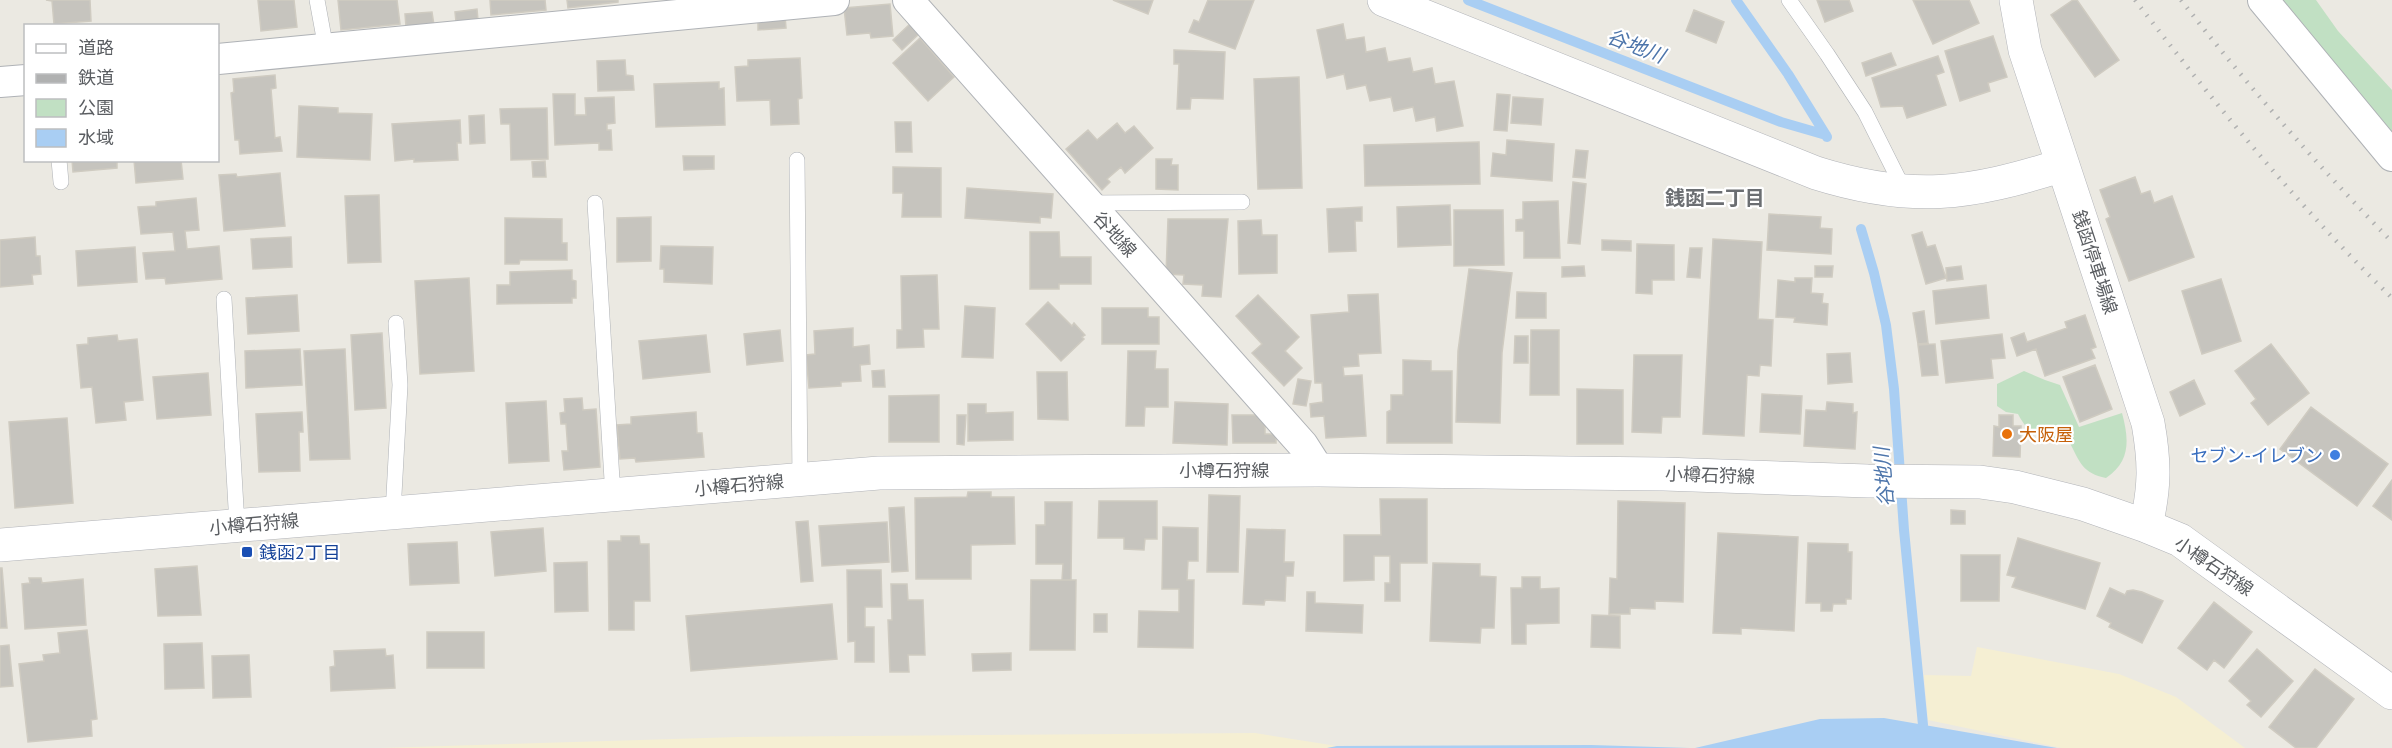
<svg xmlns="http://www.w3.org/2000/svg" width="2392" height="748" font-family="'PT Sans','Noto Sans JP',sans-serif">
	<rect width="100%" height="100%" fill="#ebe9e2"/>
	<path fill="#c1e0c3" d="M2276,0H2316L2338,31L2392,90V142Z
		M2024,371L2045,380L2060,385L2079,427L2122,413C2129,439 2131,461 2106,478C2083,473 2080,463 2070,443C2044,435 2032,441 2018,414L2006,412L1997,406V384Z"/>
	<path fill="#f5efd3" d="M1977,647L2119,674L2176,697L2245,748H2062L1928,720L1924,675L1971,676Z
		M1255,733L1337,746L1327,748H379L738,737Z"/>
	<path fill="#a9cef3" d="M1884,718L2057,748H1695L1820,719Z
		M1591,745L1690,748H1327L1337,746Z"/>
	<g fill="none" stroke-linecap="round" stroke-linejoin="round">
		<path stroke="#a9cef3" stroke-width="10" d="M1468,0L1781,122L1826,135
			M1736,0L1788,74L1827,137
			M1861,229L1874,273L1886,325L1894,389L1904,530L1923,725"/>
	</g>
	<path fill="#c6c4be" stroke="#cfcbc1" stroke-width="1.5" d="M46,0H90L91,21L54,24L52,1Z
		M258,0H294L297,27L261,31Z
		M338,0H397L400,24L341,30Z
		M490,0H545L546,10L491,15Z
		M567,0H618V2L568,8Z
		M1113,0H1153L1148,14Z
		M1208,0H1254L1235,49L1189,32L1194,20L1199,22Z
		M1817,0H1849L1853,11L1825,22Z
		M1913,0H1969L1979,23L1933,44Z
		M2073,0H2077L2119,60L2095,77L2051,15Z
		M890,4L893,36L871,38L870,33L847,35L844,8Z
		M477,9L478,20L456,22L455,12Z
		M1694,10L1724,22L1716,43L1686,31Z
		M432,12L434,25L406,27L405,14Z
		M785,16L786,28L758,30V18Z
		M912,22L921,32L902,50L893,40Z
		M1343,24L1346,40L1364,37L1366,52L1385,48L1388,62L1410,58L1413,72L1432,68L1435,84L1454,81L1463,126L1437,131L1435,117L1416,121L1413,107L1394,111L1391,97L1370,101L1366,85L1347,89L1344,74L1327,78L1317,30Z
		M1993,36L2007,77L1988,83L1990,91L1960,101L1945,51Z
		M920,38L954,77L928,101L893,63Z
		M1174,50L1225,52L1223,99L1191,98L1190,109H1177L1179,64H1174Z
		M1891,53L1896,65L1866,76L1862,63Z
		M1938,56L1944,72L1936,75L1946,105L1907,118L1903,106L1881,107L1872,78Z
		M800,58L802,98L798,99L799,124L771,125L770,100L737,101L735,67L748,66V60Z
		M625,60L626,75L633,76L634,90L598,91L597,61Z
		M275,75L276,88L271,89L275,138L280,137L282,151L240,154L239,140H235L231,93L234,92L233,79Z
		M1299,77L1302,188L1258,189L1254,79Z
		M719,82V89L724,88L725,125L656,127L654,84Z
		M553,94H575V115H586L585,98L614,97L615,123L607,124V130H611L612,150H599V143L555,145Z
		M1497,94L1510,95L1507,131L1494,130Z
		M1513,97L1543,99L1541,125L1511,123Z
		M299,106L338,108V113L372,114L370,160L297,157Z
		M547,108L548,159L511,160L510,124H501L500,109Z
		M484,115L485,143L470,144L469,116Z
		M460,120L461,143H457L458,160L414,162V159L395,161L392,124Z
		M895,122H911L912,152H896Z
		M1117,123L1125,133L1134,126L1153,148L1125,173L1121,167L1107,179L1110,182L1102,190L1066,149L1088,130L1097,140Z
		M1507,140L1554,144L1552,181L1491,176L1493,153L1506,155Z
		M1479,142L1480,184L1365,186L1364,145Z
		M1576,150L1588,151L1585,178L1573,177Z
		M683,156H714V169L684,170Z
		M1156,159H1172L1171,165H1178V190L1156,189Z
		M72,160H117V168L73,172Z
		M134,160H181L183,179L136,183Z
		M545,161L546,177H533L532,162Z
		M893,167L941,168V217H902L903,193H893Z
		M280,173L285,226L224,231L219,175L236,174L237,177Z
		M2135,177L2141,194L2150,191L2154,203L2172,196L2194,257L2129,281L2106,219L2110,217L2100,190Z
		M1573,182L1586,184L1580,244L1568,243Z
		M967,188L1053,194L1051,218L1040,217V223L965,218Z
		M379,195L381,262L348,263L345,196Z
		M196,198L199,230L185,231L187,249L219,246L222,279L166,284L165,278L146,279L143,253L175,251L173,232L141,234L138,207L156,206V202Z
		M1558,201L1560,258H1524V231H1516V220L1523,219V202Z
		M1450,205L1451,245L1398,247L1397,207Z
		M1362,207V221H1355L1356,251L1329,252L1327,209Z
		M1454,210H1503L1504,265L1454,266Z
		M1769,214L1821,217L1820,228L1832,229L1831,254L1767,250Z
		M651,217V261L617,262V218Z
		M505,218L562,219V243H567V260H520L519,264H505Z
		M1168,219H1228L1221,297L1202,296L1203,285L1183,284L1184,275L1166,274Z
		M1261,220L1262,235H1277V273L1239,274L1238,221Z
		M1030,232H1059L1060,257H1091V284H1059V289H1030Z
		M1922,232L1927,247L1935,245L1946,278L1926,284L1912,235Z
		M35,237L36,256H40L41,274L32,275L33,284L0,287V240Z
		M291,237L292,267L253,269L251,239Z
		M1713,239L1762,242L1758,319L1773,320L1771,366L1760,365L1759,376L1747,375L1744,436L1703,434Z
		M1602,240L1631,241V251L1602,250Z
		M1637,244L1674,245V280H1652V294L1636,293Z
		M661,246L713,247L712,284L664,282V269H660Z
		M135,247L137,282L78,286L76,251Z
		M1690,248H1702L1700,278L1687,277Z
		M1584,266L1585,276L1562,277V267Z
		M1815,266H1833L1832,277H1815Z
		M1961,266L1963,279L1947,281L1946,268Z
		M1469,269L1512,273L1502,353L1500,423L1456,422L1458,351Z
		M572,270V280L576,281V298H572V303L497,304V285H510V272Z
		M937,275L939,329H923L924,347L897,348V330H902L901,276Z
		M469,278L474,371L420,374L415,281Z
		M1795,278H1812L1811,293L1823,294L1822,303L1828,304L1827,325L1794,322L1795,318L1776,317L1778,280L1795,282Z
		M2221,279L2241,341L2202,354L2182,291Z
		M1986,285L1989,318L1936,324L1933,291Z
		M1517,292L1546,293V318H1516Z
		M1378,294L1381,353L1358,354L1359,366L1343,367L1344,376L1362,375L1366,436L1326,438L1324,416L1311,417L1310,404L1323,402L1322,383H1315L1311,315L1349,312L1348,295Z
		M297,295L299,331L248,334L246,298Z
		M1258,295L1299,337L1285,351L1302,368L1284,386L1252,353L1262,344L1236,316Z
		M1048,302L1072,326L1074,323L1085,335L1082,337L1084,339L1061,361L1026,324Z
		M965,306L995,308L993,358L962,357Z
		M1102,308H1148V317H1159V344H1102Z
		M1924,311L1928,343L1918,344L1913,313Z
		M2085,315L2096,347L2091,349L2095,358L2045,376L2036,349L2017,356L2011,338L2024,333L2027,342L2067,328L2065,322Z
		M853,328V347L869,345L870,364L860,365L861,381L841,382V386L809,388L806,355L815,354L814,331Z
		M780,330L783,361L747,365L744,334Z
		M1531,330H1559V395H1530Z
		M382,333L386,408L355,410L351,335Z
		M2002,334L2005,358L1991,359L1993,378L1946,383L1941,341Z
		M117,335L118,341L137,339L143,400L124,402L126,420L96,423L92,387L81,388L77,345L88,344V338Z
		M706,335L710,372L643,379L639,341Z
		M1515,336H1528V363H1514Z
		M1935,344L1938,375L1922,376L1918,345Z
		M2271,344L2309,393L2268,425L2251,403L2256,399L2235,371Z
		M300,349L302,385L246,388L245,351Z
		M345,349L350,459L310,460L304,351Z
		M1128,351H1156L1155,369H1168V407H1145L1144,426H1126Z
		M1850,353L1852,382L1828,384L1827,354Z
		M1634,355H1682L1680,417H1662L1661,433L1632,432Z
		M1403,360L1431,361V371H1452V443H1387V412L1391,410V395H1403Z
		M2095,365L2112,409L2080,422L2063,377Z
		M884,370L885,387H873L872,371Z
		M1037,372H1067L1068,420L1038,419Z
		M208,373L211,415L157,419L153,377Z
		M1298,379L1311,381L1306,406L1293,404Z
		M2194,380L2205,404L2180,416L2170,392Z
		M1577,389L1623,390V444H1577Z
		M1762,394L1802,396L1800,434L1760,432Z
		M939,395V442H889V396Z
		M582,398L583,410L596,409L600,467L564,470L562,451H568L566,424H561L560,413L565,412L564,399Z
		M546,401L549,461L509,463L506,403Z
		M1175,402L1228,404L1227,445L1173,443Z
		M1827,402L1853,404V413L1857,412L1855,449L1804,446L1806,410L1826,411Z
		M968,404H986V413L1013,412V440L968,441Z
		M2311,407L2388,464L2357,506L2280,449Z
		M302,412L303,432H299L300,471L259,472L256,414Z
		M696,412L697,433H702L704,457L636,462L635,458L620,459L617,425L631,424V417Z
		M957,415H966L964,445L957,444Z
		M1232,415H1257L1265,425V434H1276V443H1233Z
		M1999,415H2013V426H2021L2020,457L1993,456L1994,426L1999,427Z
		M67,418L73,503L15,508L9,422Z
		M2392,480V520L2373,506Z
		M968,492H991V497H1014L1015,544L971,545V579H916L915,498L967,497Z
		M1209,495L1240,496L1238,572H1207Z
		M1380,499H1427V563H1400V601H1385V583H1390V556H1374V580L1344,581V535H1381Z
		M1099,501H1157V539H1145L1144,550L1124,549V538H1098Z
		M1618,501L1685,503L1683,602L1655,601V609L1630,608V614H1609L1610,578L1617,579Z
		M1045,502H1072L1071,580H1062L1063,564H1036V525H1045Z
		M904,507L908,571L892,572L889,508Z
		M1951,510L1965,511V524H1951Z
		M808,521L813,581L801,582L796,522Z
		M887,522L889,562L822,566L819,526Z
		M1163,527L1198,528V561H1188L1187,580H1194L1193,648L1138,647L1139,611L1179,612V589H1162Z
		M543,528L546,571L495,576L491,532Z
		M1247,529L1285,530L1284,562H1294L1293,576H1286L1285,601L1265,600L1264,605L1243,604Z
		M1718,533L1798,537L1794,631L1741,628V634L1713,633Z
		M621,536H639L640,544H649L650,601H634V630H609L608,541H621Z
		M2018,538L2100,563L2085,609L2012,587L2016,577L2007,575Z
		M457,542L459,583L410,585L408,544Z
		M1808,543L1848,544V552H1852L1851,599H1846V604H1833L1832,611H1821V603H1806Z
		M1961,555H2000L1999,601H1961Z
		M587,562L588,611L555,612L554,563Z
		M1433,563L1480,564V576L1496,577L1494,628H1481L1480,643L1430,641Z
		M197,566L201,615L158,616L155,569Z
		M0,568H2L7,628H0Z
		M847,570H881L882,607H865V627H874V662H855V641L848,642Z
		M1522,577H1540V589L1559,588V623L1526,624V644H1512L1511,588H1522Z
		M29,578H41L42,583L83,579L86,625L25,629L22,584L30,583Z
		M1031,580H1076L1075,650H1030Z
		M891,584H907L908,600H923L925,655H908L909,672H890L888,620H892Z
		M2110,588L2125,595L2127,591L2133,590L2142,592L2163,601L2142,643L2109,627L2111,623L2097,616Z
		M1307,592H1315V603L1363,605L1362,633L1306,631Z
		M2214,602L2252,632L2224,668L2214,660L2207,670L2178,648Z
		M832,604L837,659L691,671L686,616Z
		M1094,614H1107V632H1094Z
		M1592,615L1620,616V648L1591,647Z
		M87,630L97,719L91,720L92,736L28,742L19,664L44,661L43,655L60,653L58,633Z
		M427,632H484V668H427Z
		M202,643L204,688L165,689L164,644Z
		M9,645L13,686L0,687V646Z
		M385,649L386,656L393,655L395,688L331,691L330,667L335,666L334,651Z
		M2257,649L2293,681L2261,717L2247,705L2251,701L2229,681Z
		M1011,653V670L973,671L972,654Z
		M249,655L251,697L213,698L212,656Z
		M2315,669L2354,699L2316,748H2296L2269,727Z"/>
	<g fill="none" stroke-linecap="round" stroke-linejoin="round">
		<defs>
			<path id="lane" d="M317,0L326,49
				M1789,0L1827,54L1865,112L1904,190
				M59,160L61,182
				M797,160L800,480
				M595,203L613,496
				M1089,203L1242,202
				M224,299L237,525
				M393,513L400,385L396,323"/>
			<path id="street" d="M908,0L1303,445L1319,470
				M2263,0L2392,156
				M218,59L834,0
				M0,82L26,80"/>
			<path id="secondary" d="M1384,0L1816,173C1912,203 1968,195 2063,165
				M2016,0L2025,50L2148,423C2155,463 2155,486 2146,526
				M0,545L879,473L1319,470L1664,474L1868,481L1980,482L2015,487L2083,504L2146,526L2180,540L2392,693"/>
		</defs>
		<use href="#lane" stroke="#afb2b6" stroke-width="16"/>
		<use href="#street" stroke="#afb2b6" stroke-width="32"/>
		<use href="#secondary" stroke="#b1b3b8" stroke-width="34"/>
		<use href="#lane" stroke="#fff" stroke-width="15"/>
		<use href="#street" stroke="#fff" stroke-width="30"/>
		<use href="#secondary" stroke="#fff" stroke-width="33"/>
		<path stroke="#b0b1b1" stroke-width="4.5" stroke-dasharray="1.5 8" stroke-linecap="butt" d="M2135,0C2215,104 2298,206 2392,298
			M2181,0C2247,85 2317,165 2392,242"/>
	</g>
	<circle fill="#e8710a" stroke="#fff" stroke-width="2" cx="2007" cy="434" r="6"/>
	<circle fill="#3f7fe0" stroke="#fff" stroke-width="2" cx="2335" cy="455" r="6"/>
	<rect fill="#1a4fb4" stroke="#fff" stroke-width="2" x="241" y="546" width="12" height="12" rx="3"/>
	<g text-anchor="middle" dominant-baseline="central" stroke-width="4.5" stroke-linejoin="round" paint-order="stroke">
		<g font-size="18" fill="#5a5d61" stroke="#fff">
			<text transform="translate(1115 234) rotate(48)">谷地線</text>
			<text transform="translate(2095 262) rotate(72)">銭函停車場線</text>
			<text x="1224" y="470">小樽石狩線</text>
			<text transform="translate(1710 475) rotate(2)">小樽石狩線</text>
			<text transform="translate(739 485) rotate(-5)">小樽石狩線</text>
			<text transform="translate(254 524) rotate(-5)">小樽石狩線</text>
			<text transform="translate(2214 566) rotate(34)">小樽石狩線</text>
		</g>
		<g font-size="18" fill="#c56008" stroke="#fff" text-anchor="start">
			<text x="2019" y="434">大阪屋</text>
		</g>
		<g font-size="18" fill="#366cbe" stroke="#fff" text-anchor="end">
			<text x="2323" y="455">セブン-イレブン</text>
		</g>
		<g font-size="18" fill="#164399" stroke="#fff" text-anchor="start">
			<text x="259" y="552">銭函2丁目</text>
		</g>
		<g font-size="20" font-style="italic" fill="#4d75ab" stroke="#fff">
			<text transform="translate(1636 46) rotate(21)">谷地川</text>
			<text transform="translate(1884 477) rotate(-95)">谷地川</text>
		</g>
		<g font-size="20" font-weight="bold" fill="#6b6e72" stroke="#fff">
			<text x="1715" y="198">銭函二丁目</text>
		</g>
	</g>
	<rect x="24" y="24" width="195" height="138" fill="#ffffff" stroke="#bdbec0" stroke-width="1.5"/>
	<rect x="36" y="44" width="30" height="9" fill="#ffffff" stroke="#bdbec0" stroke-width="1.5"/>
	<text x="78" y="54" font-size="18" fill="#5a5d61">道路</text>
	<rect x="36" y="74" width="30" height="9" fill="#b0b1b1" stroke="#bdbec0" stroke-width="1.5"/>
	<text x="78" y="84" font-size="18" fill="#5a5d61">鉄道</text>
	<rect x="36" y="99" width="30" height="18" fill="#c1e0c3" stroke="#bdbec0" stroke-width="1.5"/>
	<text x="78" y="114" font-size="18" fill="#5a5d61">公園</text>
	<rect x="36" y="129" width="30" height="18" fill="#a9cef3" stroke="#bdbec0" stroke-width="1.5"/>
	<text x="78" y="144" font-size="18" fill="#5a5d61">水域</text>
</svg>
